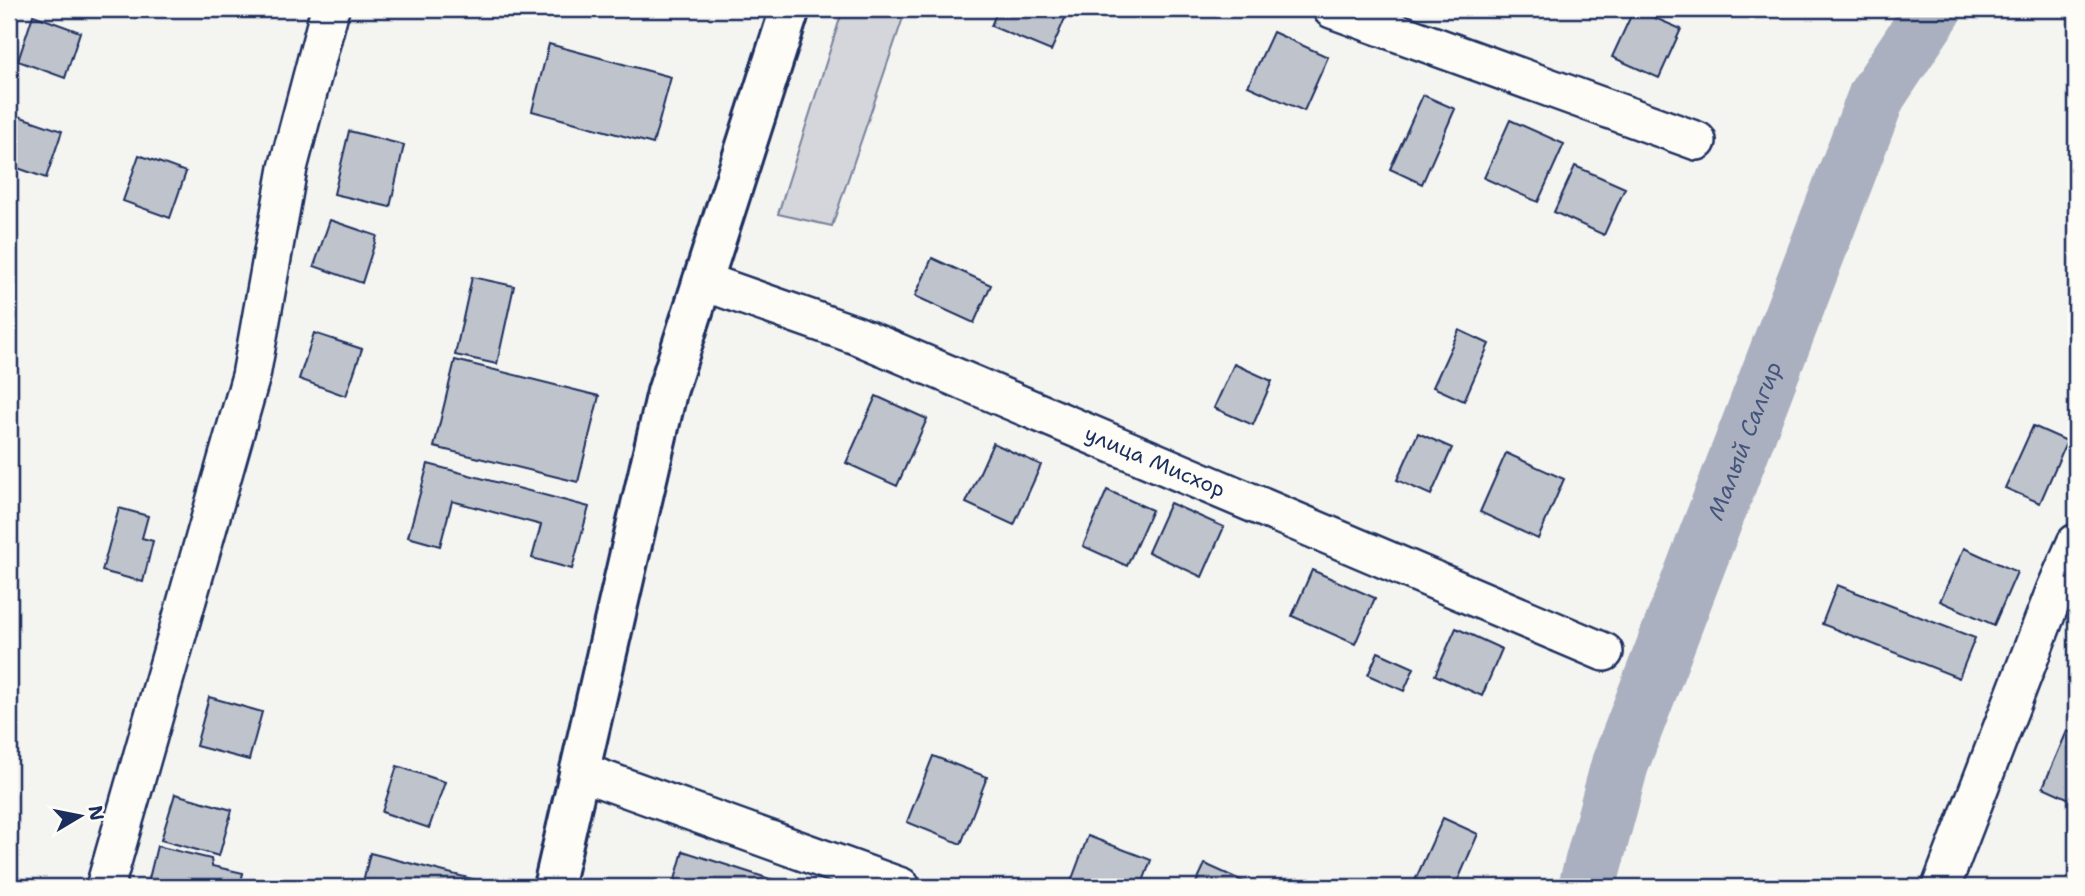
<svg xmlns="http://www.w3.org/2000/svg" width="2085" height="896" font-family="'Shantell Sans',sans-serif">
	<rect width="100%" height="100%" fill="#f4f4f1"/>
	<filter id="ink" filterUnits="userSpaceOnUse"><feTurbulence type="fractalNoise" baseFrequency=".0143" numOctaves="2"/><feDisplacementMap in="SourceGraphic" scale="14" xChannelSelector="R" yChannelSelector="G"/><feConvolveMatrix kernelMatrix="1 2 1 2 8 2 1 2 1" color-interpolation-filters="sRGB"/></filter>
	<g filter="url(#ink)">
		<path fill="#d4d6db" stroke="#78829c" stroke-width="2" d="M843,9H906L832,226L778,214Z"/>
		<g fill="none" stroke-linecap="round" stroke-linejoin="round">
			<path stroke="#aab0bf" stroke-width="58" id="s1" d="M1587,887L1620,764L1877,95L1934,9"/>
		</g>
		<path fill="#bfc3cc" stroke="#1b2f5e" stroke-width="2" d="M998,9H1069L1051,51L991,26Z
			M1634,9L1681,29L1659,78L1612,57Z
			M33,15L80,32L65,78L18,61Z
			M1273,32L1328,57L1304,111L1248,86Z
			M549,44L671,77L653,144L532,111Z
			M1423,95L1455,109L1422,184L1390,169Z
			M15,115L62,131L46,178L9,165V132Z
			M1510,120L1564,144L1538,202L1484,178Z
			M349,131L404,145L390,207L334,194Z
			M139,155L186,172L170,218L123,201Z
			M1575,166L1625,188L1604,235L1554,212Z
			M330,220L377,236L362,283L314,266Z
			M932,258L991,285L974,323L915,296Z
			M472,277L514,286L497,364L455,355Z
			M1459,330L1489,344L1464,401L1433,387Z
			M314,333L362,349L346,396L299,379Z
			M455,360L599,396L578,482L434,447Z
			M1234,364L1272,381L1253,425L1214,408Z
			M876,396L927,419L897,486L846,463Z
			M2033,426L2067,441L2040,503L2005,488Z
			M1418,433L1452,448L1431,495L1397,480Z
			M993,443L1041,465L1014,525L966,503Z
			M1506,453L1564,479L1538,539L1480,512Z
			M428,464L589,507L572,569L532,558L541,525L452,501L440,546L408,537Z
			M1107,490L1152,510L1127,566L1083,546Z
			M1170,503L1224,527L1202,577L1148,552Z
			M119,508L148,516L142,538L153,541L143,582L102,571Z
			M1964,548L2017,572L1994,625L1940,601Z
			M1312,570L1375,598L1355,644L1292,616Z
			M1837,585L1975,638L1959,678L1822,624Z
			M1456,628L1502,649L1482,696L1435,675Z
			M1378,652L1414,668L1404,691L1368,675Z
			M209,697L262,712L249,760L196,746Z
			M2067,731L2076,735V802L2043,787Z
			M933,756L987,777L961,844L907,822Z
			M397,766L445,782L429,828L382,812Z
			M175,794L232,810L219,856L161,840Z
			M1443,818L1478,834L1455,887H1412Z
			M1088,836L1151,860L1141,887H1069Z
			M157,846L211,859L212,866L243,873L240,887H147Z
			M683,851L795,887H673Z
			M370,853L480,881L479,887H362Z
			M1205,864L1245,882L1243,887H1194Z
			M2076,868V887H2068Z"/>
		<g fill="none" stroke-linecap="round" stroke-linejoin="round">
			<defs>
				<g id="street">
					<path d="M1332,9L1697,141"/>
					<path id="s2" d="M702,281L856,335L1604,652"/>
					<path d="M579,771L901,887"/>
					<path d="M105,887L251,376L288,168L330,9"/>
					<path d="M1941,887L2055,591L2076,543"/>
				</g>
				<path id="secondary" d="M553,887L667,392L790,9"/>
			</defs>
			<use href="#street" stroke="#1b2f5e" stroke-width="42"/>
			<use href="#secondary" stroke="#1b2f5e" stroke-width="44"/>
			<use href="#street" stroke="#fdfcf7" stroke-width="37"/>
			<use href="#secondary" stroke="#fdfcf7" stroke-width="38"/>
		</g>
	</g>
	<g text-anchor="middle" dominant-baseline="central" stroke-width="5" stroke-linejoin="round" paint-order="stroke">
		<g font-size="21" fill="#1b2f5e" stroke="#fdfcf7">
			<text stroke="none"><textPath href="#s2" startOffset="488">улица Мисхор</textPath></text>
		</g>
		<g font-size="23" font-style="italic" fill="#46567b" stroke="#fdfcf7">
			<text stroke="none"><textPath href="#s1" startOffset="474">Малый Салгир</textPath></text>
		</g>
	</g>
	<rect width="2085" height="896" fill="none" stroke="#fdfcf7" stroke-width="35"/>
	<rect x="18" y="18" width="2050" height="861" fill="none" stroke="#1b2f5e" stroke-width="2.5" filter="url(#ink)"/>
	<g transform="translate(80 816) rotate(80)" stroke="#fdfcf7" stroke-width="5" paint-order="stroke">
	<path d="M0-5L12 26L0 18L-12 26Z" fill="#1b2f5e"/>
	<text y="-10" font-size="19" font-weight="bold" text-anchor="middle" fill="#1b2f5e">N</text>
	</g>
</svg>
